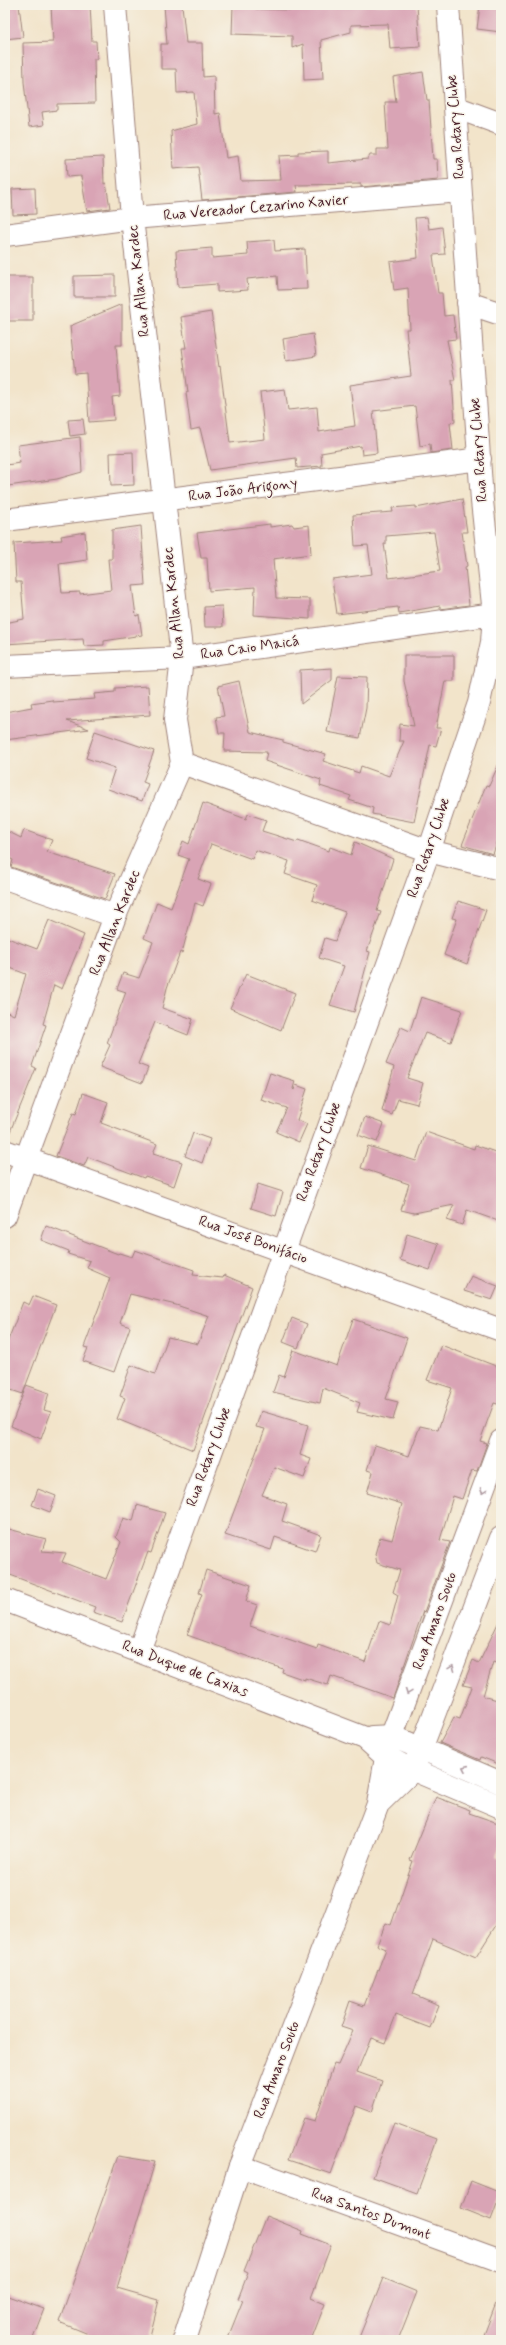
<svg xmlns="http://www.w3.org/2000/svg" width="506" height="2345" font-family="Mynerve,sans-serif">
	<rect width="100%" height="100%" fill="#f7f3e8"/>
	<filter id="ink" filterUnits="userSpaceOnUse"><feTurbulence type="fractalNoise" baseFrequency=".025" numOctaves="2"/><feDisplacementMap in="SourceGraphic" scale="8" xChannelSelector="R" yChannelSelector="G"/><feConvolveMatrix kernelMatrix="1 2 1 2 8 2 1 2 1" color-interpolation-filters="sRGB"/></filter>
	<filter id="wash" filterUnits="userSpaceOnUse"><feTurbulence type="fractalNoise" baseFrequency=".012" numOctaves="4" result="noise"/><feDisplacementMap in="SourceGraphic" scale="16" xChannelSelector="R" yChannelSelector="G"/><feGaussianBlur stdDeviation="0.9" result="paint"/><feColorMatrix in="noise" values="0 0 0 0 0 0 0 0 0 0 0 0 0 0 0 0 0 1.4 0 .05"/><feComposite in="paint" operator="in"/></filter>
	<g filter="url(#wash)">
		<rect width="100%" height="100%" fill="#f2e4ca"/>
		<g id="blocks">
			<path fill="#d9a4b5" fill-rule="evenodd" d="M5,5H19L23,37L5,39Z
				M51,5H90L92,41H96L97,59H94L95,103L57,104V110L42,112L44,125L29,127L24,82L23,43L53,42Z
				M164,5H182L186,43H202L203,77L214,76L215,114L220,113L226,158L238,156L241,181L281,180L279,156L298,155V152L328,151V163L368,159L370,155H377V149H388L385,102H396L393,77L423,72L427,100H429L433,159H437L438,180L361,187V184L296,185L297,192L202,200L198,167L173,169L171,131L197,124L194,92L177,93L176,69H161V44H167Z
				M233,5H257L256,9L291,10V5H417L420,47L390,49L388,24L351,25V32L321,40L323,79L304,80L303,44L292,48V36L232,34Z
				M480,5H501V32L477,29Z
				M103,157L104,184L106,183L110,208L87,211L81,176L67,177L66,159Z
				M35,188L36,214L13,215L12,189Z
				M427,217L429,229L442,227L445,254L433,255L438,293H442L444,316L453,315L456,339L447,340L455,380H452L455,422L450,423L453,450L431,453L430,444L420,446L415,406L373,411L377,453L362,455L361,446L321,453L322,466L297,468L296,458L210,470L200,428L191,430L186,393L188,392L182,348H186L181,317L211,312L219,367L220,366L230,443L265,439L260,392L285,389L288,410L317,407L319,432L355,426L350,385L411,376L406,329H410L408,288L394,290L390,262L418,258L415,218Z
				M274,240L275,251L305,249L307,289L278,290L277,276L247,279L248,290L217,292V284L178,287L176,251L212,248V258L248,255L247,242Z
				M115,275V297H74V276Z
				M5,277H33V321H5Z
				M122,304V345H116L120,396L112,397L114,420L89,422L86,373L75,374L70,326Z
				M313,334L316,356L286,361L283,339Z
				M83,419L85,434L70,436L68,420Z
				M80,437L82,472L57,479L8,486L6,465L20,463L18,445Z
				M133,452L134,485L111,486L110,453Z
				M462,499L467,532H462L467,566L465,567L469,605L440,609V606L399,613L398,607L337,614L332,579L372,574L368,545L355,546L353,515L393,512L392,508L416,506V508ZM434,532L440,571L389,578L384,544H386V536Z
				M270,524V527L292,524L294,527L309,525L311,554L273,559L276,598L310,599V619L254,615L255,587L209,591L207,558H201L197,533Z
				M141,526L145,585L132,586L136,616L139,615L142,635L104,641V645L84,646L83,639L5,644V623L24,619L21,582H16L14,543L62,540L61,536L85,532L87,560L59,564L62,593L80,592V594L111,590L108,559H112V530Z
				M222,606L223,627H205L204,607Z
				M404,655H454V681H445L436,728H441L436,746L430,745L414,822L372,814L373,808L349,800L351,796L320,786L321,780L265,761L267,752L224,751L225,733H219L216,717L224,716L218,686L239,681L250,732L283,740V742L326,754L323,761L359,773L361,766L389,776L404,741H399L400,724L414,726L404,681Z
				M332,668V680L301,704L300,670Z
				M338,676L367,677L366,708L360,738L327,732Z
				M148,686L150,715L67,721L89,729L5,740V712L32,707L31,703L52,700L53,702L95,699L94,694L115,692V688Z
				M95,731L154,751L143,782L148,784L142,801L108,789L115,768L86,758Z
				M501,759V832L493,854L462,845L486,785L489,786Z
				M203,803L246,819L248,814L266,820L262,831L297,842L298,840L329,851L330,847L351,855L355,842L393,859L377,911L381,912L367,951L370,952L354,1012L330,1005L344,966L319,958L325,938L335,941L345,912L312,900L317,885L285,874L289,861L255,850L252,859L211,844L198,879L211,884L203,906L195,903L182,953L180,952L167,988L162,1008L193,1019L188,1035L155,1022L138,1064L148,1068L142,1083L100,1067L110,1045L107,1043L126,992L117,989L123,973L139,978L153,942L144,938L157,902L171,908L189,859L178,855L183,841L189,844Z
				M5,830L21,838L24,830L52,840L47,852L115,874L105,899L11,867L13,860L5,856Z
				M458,901L486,910L467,964L444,955L457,919L452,918Z
				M49,920L84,935L62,989L54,985L43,1024L46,1025L32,1066L36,1068L7,1139H5V1011L14,1015L26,974L5,966V937L37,949Z
				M246,974L295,993L281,1030L230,1008Z
				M421,997L462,1010L451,1042L425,1033L407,1078L423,1083L417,1104L398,1099L392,1115L382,1111L394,1067L386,1064L401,1027L410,1031Z
				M270,1073L295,1081L293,1089L294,1090L296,1085L307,1089L297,1120L307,1124L299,1142L276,1132L287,1108L261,1100Z
				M83,1093L108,1102L101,1123L157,1144L153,1153L182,1162L174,1186L145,1176L144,1178L88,1157L84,1166L56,1156L73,1113L76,1114Z
				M365,1117L384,1124L377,1142L358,1135Z
				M426,1132L474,1149L475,1145L501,1154V1222L467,1210L462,1225L447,1220L454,1205L414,1213L401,1210L409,1184L361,1168L368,1146L416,1161Z
				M193,1133L210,1139L202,1163L185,1156Z
				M258,1184L283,1192L276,1216L251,1208Z
				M46,1226L118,1254L119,1253L132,1257L135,1250L194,1270L193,1275L223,1278L224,1275L252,1287L193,1450L117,1419L125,1398L120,1396L131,1365L155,1374L168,1337L198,1344L209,1316L176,1305L130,1294L120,1323L130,1327L114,1372L83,1361L88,1348L84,1347L110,1278L87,1268L90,1261L68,1254L69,1251L41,1240Z
				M407,1234L439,1244L430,1270L400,1260Z
				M471,1276L498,1286L492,1300L464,1291Z
				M33,1296L56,1305L26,1385L49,1393L44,1410L51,1412L41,1439L11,1426L26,1386L23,1394L5,1388V1348L23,1302L29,1305Z
				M292,1318L307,1324L298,1348L283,1342Z
				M353,1319L407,1338L386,1399L398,1402L393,1420L357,1412L360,1403L323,1388L320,1403L273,1392L279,1375L284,1377L293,1350L337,1366Z
				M441,1345L501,1368V1405L494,1403L480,1441L487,1443L477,1471L472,1470L462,1499L453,1496L440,1540L450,1542L424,1612L423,1611L393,1698L331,1676L328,1685L305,1678V1680L282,1672L283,1669L187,1635L202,1594L199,1593L206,1570L251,1585L246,1601L257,1605L250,1626L317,1649L318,1645L365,1662L379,1621L390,1625L398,1595L393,1592L400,1570L377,1563L375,1554L380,1537L392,1540L402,1504L367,1493L373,1472L367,1470L375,1445L409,1456L420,1426L438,1430L452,1388L427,1380Z
				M261,1411L308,1425L300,1455L311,1459L304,1478L274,1467L262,1495L287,1504L282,1521L321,1535L315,1551L275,1537L271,1550L225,1535L265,1429L256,1427Z
				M38,1489L56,1496L50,1512L32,1505Z
				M137,1505L165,1513L151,1553L148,1552L122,1622L93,1612L95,1607L5,1573V1528L46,1539L42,1551L66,1553L62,1562L106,1579L121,1542L116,1537L123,1518L133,1521Z
				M501,1617V1665L493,1662L483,1696L501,1701V1765L481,1757L480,1760L440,1743L454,1717L460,1719L472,1687L463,1685L473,1660L479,1663Z
				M436,1797L470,1810L469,1813L501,1824V1843L496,1856L501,1858V1912L498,1922L476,1957L433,1939L413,1994L439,2005L430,2028L396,2015L385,2043L371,2038L357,2072L382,2081L372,2112L356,2106L331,2174L288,2160L304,2118L315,2121L334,2064L338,2065L353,2031L341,2027L350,2001L364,2006L386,1949L377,1945L386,1923L391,1925L413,1861L410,1860Z
				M394,2123L437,2139L417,2193L373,2177Z
				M118,2156L155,2162L117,2288L159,2300L149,2340H103L59,2322Z
				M471,2181L501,2193L491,2220L461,2208Z
				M266,2216L303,2231L302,2234L331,2245L311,2298L325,2304L311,2340H227L243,2300L238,2299L248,2273L244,2271Z
				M383,2278L417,2292L398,2340H358Z
				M500,2293L501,2340H482Z
				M5,2295L44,2309L32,2340H16L5,2336Z"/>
		</g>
	</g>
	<g filter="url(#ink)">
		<use href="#blocks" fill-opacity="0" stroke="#9e827a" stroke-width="1"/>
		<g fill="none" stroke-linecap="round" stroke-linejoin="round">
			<defs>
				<path id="minor" d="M455,107L501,124
					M5,235L132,218L460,191
					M468,303L501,314
					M5,520L480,459
					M5,666L182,658L494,614
					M182,763L429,851L501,869
					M5,878L115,916
					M5,1151L501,1330
					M5,1216L115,916L182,763L175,720L182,658L132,218L115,5
					M5,1600L365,1738L385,1756L402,1765L501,1807
					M139,1651L429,851L479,703L492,642L494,614L482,501L448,5
					M372,1737L392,1736L501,1783
					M240,2166L501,2261"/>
				<path id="tertiary" d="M378,1804L413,1770L501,1538
					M184,2340L240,2166L378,1804L388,1746L501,1441"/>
			</defs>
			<use href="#minor" stroke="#9e827a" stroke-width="24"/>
			<use href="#tertiary" stroke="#9e827a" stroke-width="24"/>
			<use href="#minor" stroke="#fff" stroke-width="22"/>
			<use href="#tertiary" stroke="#fff" stroke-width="22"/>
		</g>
		<defs><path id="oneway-chevron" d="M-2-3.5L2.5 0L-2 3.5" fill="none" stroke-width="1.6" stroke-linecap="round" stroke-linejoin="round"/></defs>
		<g stroke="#ae9aa0">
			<use href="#oneway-chevron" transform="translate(483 1491) rotate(110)"/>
			<use href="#oneway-chevron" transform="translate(452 1668) rotate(-69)"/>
			<use href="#oneway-chevron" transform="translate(408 1692) rotate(111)"/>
			<use href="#oneway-chevron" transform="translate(465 1768) rotate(-156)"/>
		</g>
	</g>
	<g text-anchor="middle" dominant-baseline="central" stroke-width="3" stroke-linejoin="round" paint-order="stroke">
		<g font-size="15" fill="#4a1f2b" stroke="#f7f3e8">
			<text transform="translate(456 127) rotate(-94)">Rua Rotary Clube</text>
			<text transform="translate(256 208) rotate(-5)">Rua Vereador Cezarino Xavier</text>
			<text transform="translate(139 281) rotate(-96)">Rua Allan Kardec</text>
			<text transform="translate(479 450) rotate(-94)">Rua Rotary Clube</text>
			<text transform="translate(243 490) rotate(-7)">Rua João Arigony</text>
			<text transform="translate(174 603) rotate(-96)">Rua Allan Kardec</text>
			<text transform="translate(250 648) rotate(-8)">Rua Caio Maicá</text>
			<text transform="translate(429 848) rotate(-71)">Rua Rotary Clube</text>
			<text transform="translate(115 923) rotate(-68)">Rua Allan Kardec</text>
			<text transform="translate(319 1152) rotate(-70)">Rua Rotary Clube</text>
			<text transform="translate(253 1240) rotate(20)">Rua José Bonifácio</text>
			<text transform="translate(209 1457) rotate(-70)">Rua Rotary Clube</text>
			<text transform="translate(435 1621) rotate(-70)">Rua Amaro Souto</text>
			<text transform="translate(185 1669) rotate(21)">Rua Duque de Caxias</text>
			<text transform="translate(277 2070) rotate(-69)">Rua Amaro Souto</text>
			<text transform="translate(371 2214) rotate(20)">Rua Santos Dumont</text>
		</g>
	</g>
	<rect width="506" height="2345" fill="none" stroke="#f7f3e8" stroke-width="20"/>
</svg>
